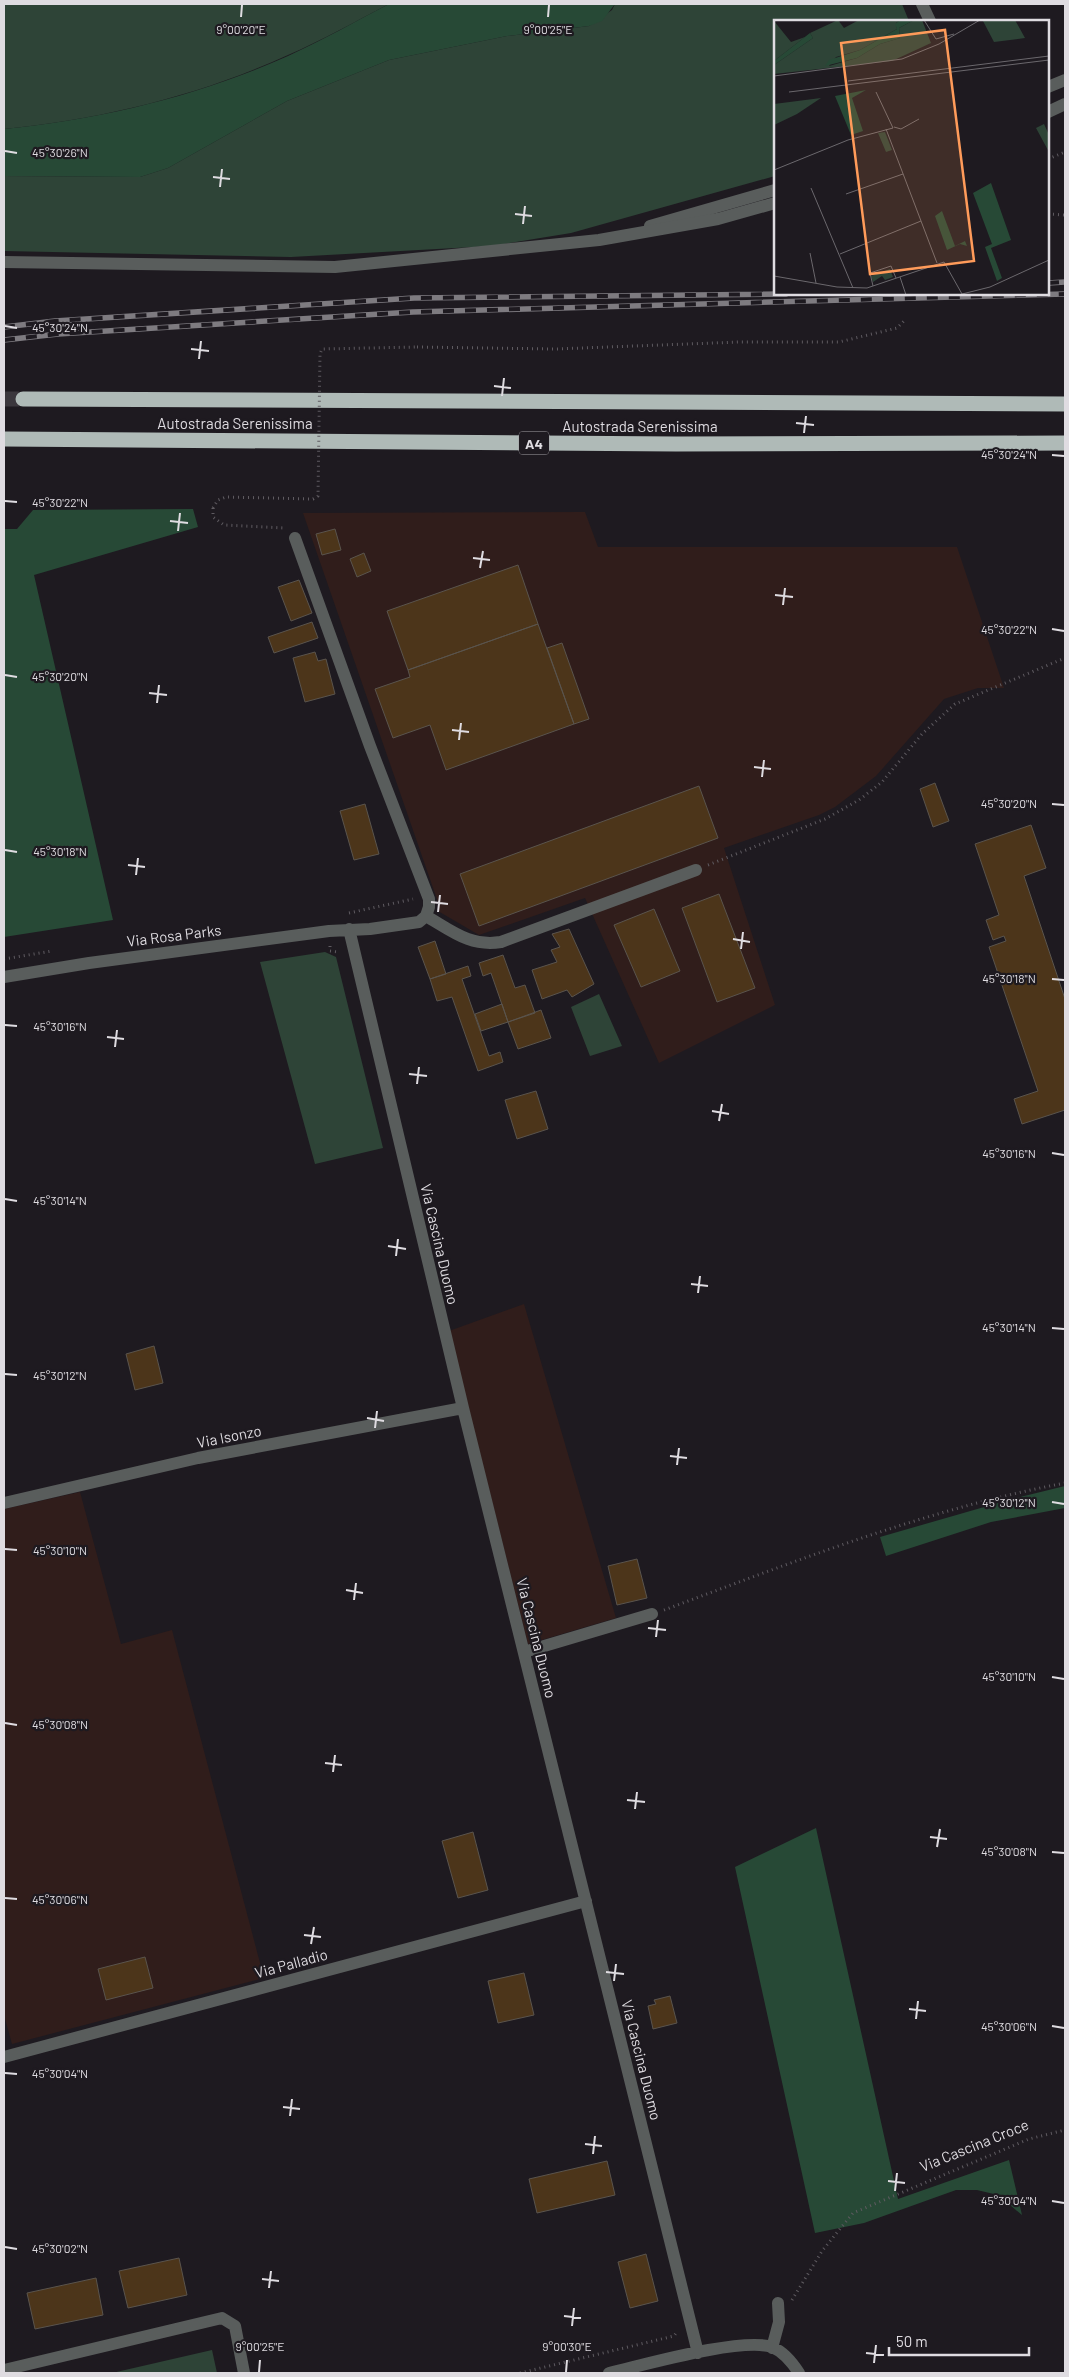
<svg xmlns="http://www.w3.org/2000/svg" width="1069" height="2377" font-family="Barlow,sans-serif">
	<rect width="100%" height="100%" fill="#1e1a20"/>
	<path fill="#301d1b" d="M585,512L598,547H957L1004,688H978L944,699L876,776L835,807L819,815L724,848L775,1005L659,1063L585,898L479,935L438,911L439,905L303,513Z
		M524,1304L616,1618L528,1644L449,1331Z
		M80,1492L121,1644L172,1630L264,1978L12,2044L4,2015V1509Z"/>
	<path fill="#2e4437" d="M4,4H389C356,21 323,40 288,55C198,96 102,119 4,129Z
		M615,4H902L909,21H775V176L571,233L492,246L291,257L4,251V176L140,177L168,168L287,101L389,60L507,36L589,26L612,10Z
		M325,952L336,957L383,1148L315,1164L260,962Z
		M599,994L622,1046L590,1056L571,1007Z
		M212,2350L217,2373H112Z"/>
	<path fill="#274936" d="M389,4H615L602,21L589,26L507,36L389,60L287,101L168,168L140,177L4,176V129C102,119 198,96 288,56C323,40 356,21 389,4Z
		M193,509L198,527L34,575L113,920L4,937V529H17L33,510Z
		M1065,1486V1508L991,1522L886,1556L880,1537L1012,1499Z
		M816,1828L898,2199L1009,2160L1022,2215L998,2195L977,2190H956L864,2223L815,2233L735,1867Z"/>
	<path fill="#4c351a" stroke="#5a544d" d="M335,529L341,550L322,555L316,534Z
		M364,553L371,571L357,577L350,559Z
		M518,565L538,624L408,670L387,611Z
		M299,580L312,613L291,621L278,587Z
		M312,622L318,638L274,653L268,637Z
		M538,624L574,724L446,770L430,725L393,738L375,689L410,677L408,670Z
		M562,643L589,719L574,724L547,648Z
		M315,652L318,661L326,659L335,694L305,702L293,658Z
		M935,783L949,821L933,827L920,789Z
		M699,786L718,838L479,926L460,874Z
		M365,804L379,854L354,860L340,811Z
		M1031,825L1046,868L1024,876L1065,999V1110L1022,1124L1014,1099L1038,1091L989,947L1006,941L1004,936L993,940L986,920L999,915L975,844Z
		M719,894L755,988L717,1002L682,908Z
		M654,909L680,971L641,987L614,925Z
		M569,929L594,984L572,997L567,990L542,999L532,970L557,962L551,950L560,947L552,934Z
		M435,941L446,974L430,979L418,947Z
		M503,955L515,988L525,985L535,1013L508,1022L491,973L483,976L479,963Z
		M468,966L471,976L462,979L489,1056L500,1052L503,1062L478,1071L452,997L437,1001L430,979Z
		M502,1004L508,1022L481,1031L475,1014Z
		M541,1010L551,1038L518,1049L508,1022Z
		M536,1091L548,1129L517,1139L505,1100Z
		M154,1346L163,1383L135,1390L126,1354Z
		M637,1559L647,1598L617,1605L608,1566Z
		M473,1832L488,1890L458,1898L442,1841Z
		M145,1957L153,1988L106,2000L98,1969Z
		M524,1973L534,2015L498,2023L488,1981Z
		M670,1996L677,2023L653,2029L648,2006L656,2004L654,2000Z
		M607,2161L615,2195L537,2213L529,2179Z
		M646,2254L658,2301L630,2308L618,2262Z
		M179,2258L187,2295L128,2308L119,2271Z
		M96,2278L103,2315L35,2329L27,2293Z"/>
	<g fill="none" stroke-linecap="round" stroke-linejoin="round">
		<path stroke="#3b373d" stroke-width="15" stroke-dasharray="15 8" stroke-linecap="butt" d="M4,399H23"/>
		<path stroke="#5f5b61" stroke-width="3" stroke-dasharray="1 4" stroke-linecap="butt" d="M1048,159L1065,152
			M1048,214L1065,215
			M417,347L555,349L740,342H839L897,328L906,319
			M213,508V517L224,525L284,528
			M708,865L825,819L859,800L882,782L922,734L955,704L1065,658
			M349,913L413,899
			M330,946V951L338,952
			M4,959L52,951
			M664,1610C796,1561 927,1509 1065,1483
			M792,2300L822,2251L853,2213L1029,2139L1065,2130
			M520,2373L674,2336L677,2332"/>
		<path stroke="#595d5c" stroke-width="12" d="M922,4L930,21
			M1048,87L1065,80
			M650,226L775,190
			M426,916C452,931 470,947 501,942L696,870
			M349,929L463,1408L698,2353
			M4,977L89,963L329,931L370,929L419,922L426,916L429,907V899L370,746L295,538
			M4,1503L198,1458L463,1408
			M524,1652L652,1614
			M4,2057L586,1901
			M772,2348L779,2322L778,2303
			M4,2370L222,2318L235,2326L244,2373
			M609,2373C644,2365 741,2337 772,2347C784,2352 792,2362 799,2373"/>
		<path stroke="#595d5c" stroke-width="12" d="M1048,112L1065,104
			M4,262L335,267L599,240L718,219L775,203"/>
		<path stroke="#afbab7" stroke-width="15" d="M23,399L1065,404
			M4,439L676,444L1065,443"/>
		<defs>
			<path id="rail" d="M1048,283L1065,282
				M4,327L55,321L414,298L786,294
				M4,340L58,334L413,312L1065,294"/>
		</defs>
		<use href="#rail" stroke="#7e7b80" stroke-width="5.5"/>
		<use href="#rail" stroke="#1e1a20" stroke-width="4" stroke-dasharray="11" stroke-linecap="butt"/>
		<path stroke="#5f5b61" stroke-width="3" stroke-dasharray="1 4" stroke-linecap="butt" d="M213,508L218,500L226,497L313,499L318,496L320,354L322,349L417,347"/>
	</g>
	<path fill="none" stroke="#dfdce1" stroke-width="2" d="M241,17L242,5M548,17L549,5M5,151L17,153M213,177L230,179M220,187L222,169M515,214L532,216M523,224L525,206M5,326L17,328M191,349L209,351M199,359L201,341M494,386L511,388M502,396L504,378M796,423L814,425M804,433L806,416M1052,455L1064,456M5,501L17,502M170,521L188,523M178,531L180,513M473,558L490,560M480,568L483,551M775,595L793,597M783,605L785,588M1052,629L1064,631M5,675L17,677M149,693L167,695M157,703L159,685M452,730L469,732M459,740L461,723M754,767L771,769M762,777L764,760M1052,804L1064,805M5,850L17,852M128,865L145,867M136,875L138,858M431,902L448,904M438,912L440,895M733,939L750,942M741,949L743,932M1052,979L1064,980M5,1025L17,1026M107,1037L124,1039M115,1047L117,1030M409,1074L427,1076M417,1084L419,1067M712,1111L729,1114M719,1121L722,1104M1052,1153L1064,1155M5,1199L17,1201M388,1246L406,1249M396,1256L398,1239M691,1284L708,1286M698,1293L700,1276M1052,1328L1064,1329M5,1374L17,1375M367,1418L384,1421M375,1428L377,1411M670,1456L687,1458M677,1465L679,1448M1052,1502L1064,1504M5,1549L17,1550M346,1590L363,1593M354,1600L356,1583M648,1628L666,1630M656,1637L658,1620M1052,1677L1064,1679M5,1723L17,1725M325,1763L342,1765M333,1772L335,1755M627,1800L645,1802M635,1809L637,1792M930,1837L947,1839M937,1847L940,1829M1052,1852L1064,1853M5,1898L17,1899M304,1935L321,1937M311,1944L314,1927M606,1972L624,1974M614,1981L616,1964M909,2009L926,2011M916,2019L918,2001M1052,2026L1064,2028M5,2073L17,2074M283,2107L300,2109M290,2116L292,2099M585,2144L602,2146M593,2154L595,2136M888,2181L905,2183M895,2191L897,2173M1052,2201L1064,2203M5,2247L17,2249M262,2279L279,2281M269,2288L271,2271M564,2316L581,2318M572,2326L574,2308M866,2353L884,2355M874,2363L876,2345M259,2372L260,2360M566,2372L567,2360"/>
	<g text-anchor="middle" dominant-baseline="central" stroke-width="4.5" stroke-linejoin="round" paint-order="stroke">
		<rect fill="#1e1a20" stroke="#a5a2a7" stroke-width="1" x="519" y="431.5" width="30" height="23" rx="4"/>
		<g font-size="14" font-weight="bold" fill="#dfdce1">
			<text x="534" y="443">A4</text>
		</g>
		<g font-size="15" fill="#dfdce1" stroke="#1e1a20">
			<text x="235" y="423">Autostrada Serenissima</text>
			<text x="640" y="426">Autostrada Serenissima</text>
			<text transform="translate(174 935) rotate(-7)">Via Rosa Parks</text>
			<text transform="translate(440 1244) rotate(77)">Via Cascina Duomo</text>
			<text transform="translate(229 1436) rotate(-11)">Via Isonzo</text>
			<text transform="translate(537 1638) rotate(76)">Via Cascina Duomo</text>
			<text transform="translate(291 1963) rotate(-15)">Via Palladio</text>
			<text transform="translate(642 2060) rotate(76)">Via Cascina Duomo</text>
			<text transform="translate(974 2145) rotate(-22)">Via Cascina Croce</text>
		</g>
	</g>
	<g transform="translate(774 20)">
		<rect width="275" height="275" fill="#1e1a20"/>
		<path d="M64,0L70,8L85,0H126L122,3L123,9L86,30L62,37L55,46L83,38L106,24L126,18L125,8L140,0H148L157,23L118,41L0,54V45L39,18L36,13ZM241,0L251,18L220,22L209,1ZM0,1L17,22L31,17L0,41ZM47,78L23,94L0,105V84ZM270,104L275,115V132L262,108ZM111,112L118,130L112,132L104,113ZM116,249L119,257L111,260L108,256L99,262L97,256Z" fill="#2e4437"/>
		<path d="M126,0H140L125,8L126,18L106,24L83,38L51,46L55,40L86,30L123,9L121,4ZM36,13L39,18L0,45V41ZM92,70L78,78L89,111L77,115L61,76ZM217,163L237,220L217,228L228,258L223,261L211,227L218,224L199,173ZM168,191L181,226L191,221L193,226L186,224L173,230L161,196Z" fill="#274936"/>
		<path fill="none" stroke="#6b686d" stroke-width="1" d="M150,0L162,19L180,14M0,56L128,39L165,24L206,0M74,61L275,36M15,72L275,40M120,107L127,109L145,99M112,109L163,243M0,150L74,120L119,108L102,72M37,168L79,268M72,174L129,154M36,233L42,263M66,234L147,201M0,256L63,267L93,268L170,242L188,274M126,257L132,275M99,266L96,253L117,246L122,258M188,274L216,267L275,240"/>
		<path fill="#ff9b5a" fill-opacity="0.15" stroke="#ff9b5a" stroke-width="2.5" d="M171,10L200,241L96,254L67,23Z"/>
		<rect width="275" height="275" fill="none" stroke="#dfdce1" stroke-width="2.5"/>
	</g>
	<g font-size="12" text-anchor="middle" fill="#dfdce1" stroke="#1e1a20" stroke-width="4.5" stroke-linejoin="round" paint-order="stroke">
		<text x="241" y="34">9°00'20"E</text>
		<text x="548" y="34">9°00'25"E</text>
		<text x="60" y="157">45°30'26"N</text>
		<text x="60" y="332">45°30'24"N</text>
		<text x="1009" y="459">45°30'24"N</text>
		<text x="60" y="507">45°30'22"N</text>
		<text x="1009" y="634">45°30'22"N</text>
		<text x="60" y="681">45°30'20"N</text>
		<text x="1009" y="808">45°30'20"N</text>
		<text x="60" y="856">45°30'18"N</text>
		<text x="1009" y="983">45°30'18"N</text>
		<text x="60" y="1031">45°30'16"N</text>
		<text x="1009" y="1158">45°30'16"N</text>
		<text x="60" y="1205">45°30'14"N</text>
		<text x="1009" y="1332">45°30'14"N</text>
		<text x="60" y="1380">45°30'12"N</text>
		<text x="1009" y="1507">45°30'12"N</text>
		<text x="60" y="1555">45°30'10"N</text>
		<text x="1009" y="1681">45°30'10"N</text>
		<text x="60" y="1729">45°30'08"N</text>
		<text x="1009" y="1856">45°30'08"N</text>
		<text x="60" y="1904">45°30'06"N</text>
		<text x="1009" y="2031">45°30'06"N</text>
		<text x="60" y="2078">45°30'04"N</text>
		<text x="1009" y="2205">45°30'04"N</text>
		<text x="60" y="2253">45°30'02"N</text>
		<text x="260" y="2351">9°00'25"E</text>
		<text x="567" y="2351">9°00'30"E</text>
	</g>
	<rect width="1069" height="2377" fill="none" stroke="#dfdce1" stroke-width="10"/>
	<path d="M889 2347v8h140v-8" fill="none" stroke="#dfdce1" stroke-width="2.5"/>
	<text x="896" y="2347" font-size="15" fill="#dfdce1" stroke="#1e1a20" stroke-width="4" paint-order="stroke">50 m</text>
</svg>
